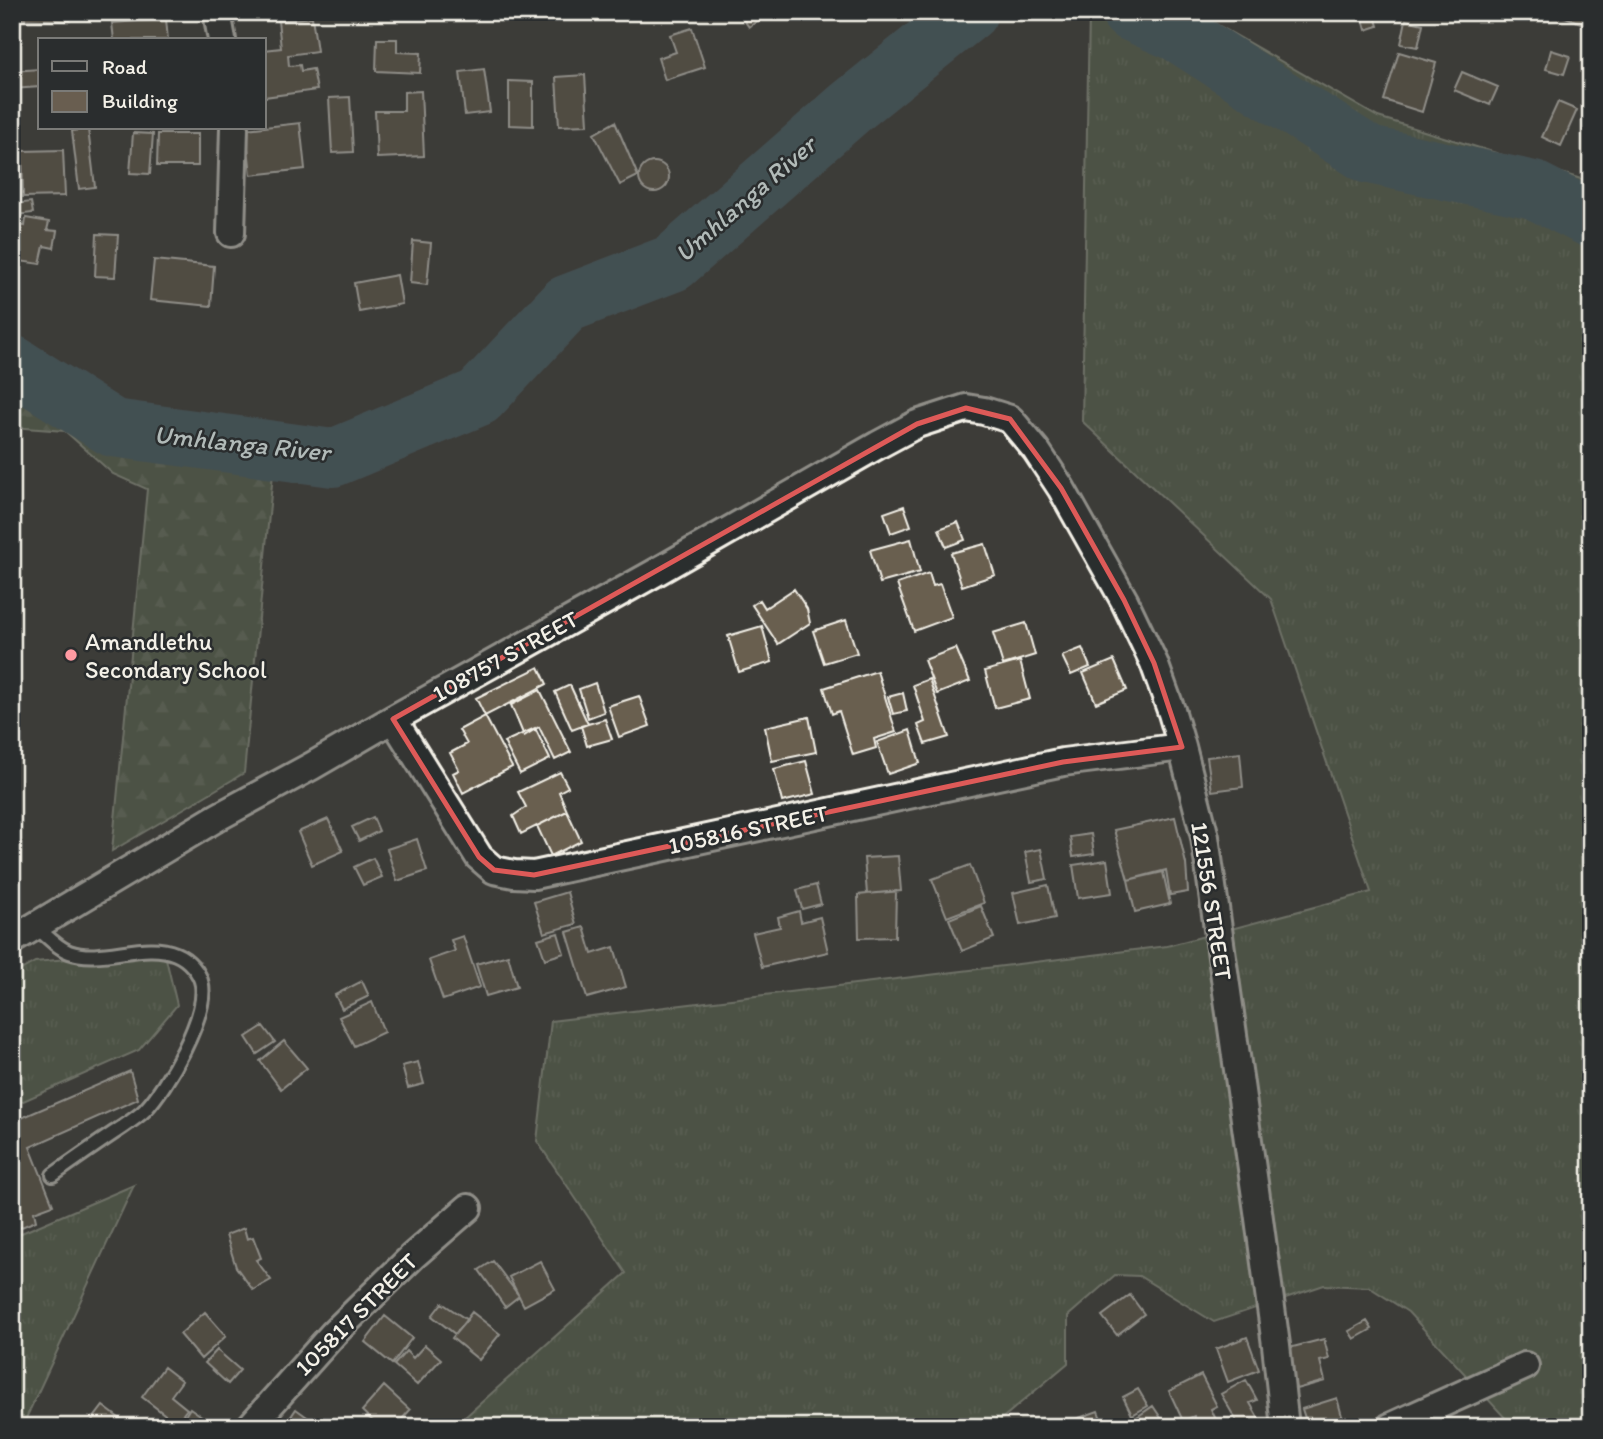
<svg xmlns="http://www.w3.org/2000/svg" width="1603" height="1439" font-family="Itim,sans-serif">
	<defs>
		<pattern id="grass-tufts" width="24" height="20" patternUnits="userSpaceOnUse" patternTransform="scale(1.75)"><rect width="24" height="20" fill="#616e55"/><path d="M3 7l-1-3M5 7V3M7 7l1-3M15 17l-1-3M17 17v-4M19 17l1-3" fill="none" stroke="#78836d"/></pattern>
		<pattern id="forest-firs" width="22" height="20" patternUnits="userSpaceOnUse" patternTransform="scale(1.75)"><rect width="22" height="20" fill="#616e55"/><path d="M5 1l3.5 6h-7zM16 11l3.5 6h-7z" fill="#78836d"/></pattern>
	</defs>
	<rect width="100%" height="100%" fill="#3d3c38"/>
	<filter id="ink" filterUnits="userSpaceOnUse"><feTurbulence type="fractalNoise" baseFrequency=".0143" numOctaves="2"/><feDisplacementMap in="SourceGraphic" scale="14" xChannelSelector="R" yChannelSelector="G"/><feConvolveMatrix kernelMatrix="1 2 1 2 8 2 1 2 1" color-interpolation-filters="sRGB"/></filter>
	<g filter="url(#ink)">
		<path fill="url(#grass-tufts)" stroke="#aab09e" stroke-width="2" d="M1089,12H1195L1378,117L1591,182V1427H1521L1507,1420L1408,1312L1369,1287L1324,1285L1214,1322L1139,1276L1115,1275L1068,1316V1363L992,1427H454L626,1273L537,1141L551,1021L1167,946L1371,892L1271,599L1082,421Z
			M164,950L177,1005L139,1050L12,1106V975L35,962Z
			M134,1185L22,1427H12V1237Z"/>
		<path fill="url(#forest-firs)" stroke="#aab09e" stroke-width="2" d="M12,378L110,441L274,463L244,773L112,851L147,489L113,474L65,431L12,427Z"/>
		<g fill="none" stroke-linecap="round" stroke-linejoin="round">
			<path stroke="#4c6771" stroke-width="58" d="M1130,12L1178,33L1369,155L1534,190L1591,219
				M12,364L113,428L333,458L479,397L566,304L673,263L851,107L969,12"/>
		</g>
		<path fill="#695e50" stroke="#f4f1e8" stroke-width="2" d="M12,12H70V21L12,19Z
			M738,12H769L749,27Z
			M1371,12H1374L1378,26L1366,30L1362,15Z
			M1553,12H1591V19L1588,26Z
			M312,17L317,51L288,55L289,66L300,65L301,71L313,69L317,90L264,97V50L281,48L278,21Z
			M166,19L168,40H114L112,23Z
			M1406,20L1423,24L1418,47L1401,44Z
			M692,28L705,67L665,80L658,58L676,52L670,35Z
			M377,39H397V52L421,53L420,73L376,71Z
			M1551,50L1570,56L1564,74L1546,69Z
			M1399,52L1436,63L1422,112L1384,100Z
			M40,69V87L12,89V71Z
			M484,69L490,112L465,115L460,72Z
			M1462,72L1498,87L1490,105L1454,90Z
			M585,75L588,125L559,126L556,77Z
			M509,81L533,82V126L509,125Z
			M421,91L424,156L377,158L375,111H404V92Z
			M350,97L353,152L332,153L329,98Z
			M1558,102L1577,110L1561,146L1542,137Z
			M615,122L638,176L620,185L594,134Z
			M300,123L305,169L251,175L246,129Z
			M88,129L95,187L79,189L72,131Z
			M133,133L153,134L150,174L130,173Z
			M158,134H198V166H157Z
			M63,150L65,196L23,197L22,151Z
			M639 177a15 15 0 1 1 30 0a15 15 0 1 1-30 0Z
			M31,202L33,213L16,215L15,204Z
			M26,218L49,222L47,230L57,231L54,248L44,246L40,264L12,260V224L25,226Z
			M97,234L118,235L115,277L95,276Z
			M413,241L431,243L427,285L410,283Z
			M154,260L214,266L211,306L150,300Z
			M397,275L402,304L359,312L354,283Z
			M904,506L911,526L891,533L884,513Z
			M958,522L965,540L946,547L939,529Z
			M911,539L920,572L880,583L870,550Z
			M985,544L995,575L962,586L951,553Z
			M929,573L933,586L940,584L952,617L914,631L897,584Z
			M794,589L807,609L810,623L778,644L752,605L760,600L765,608Z
			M846,620L857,653L824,663L813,631Z
			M1026,623L1035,655L1003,665L993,633Z
			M762,626L772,662L739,672L728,636Z
			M956,648L970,681L937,694L924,660Z
			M1082,648L1090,667L1071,675L1062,656Z
			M1114,660L1127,690L1096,703L1083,673Z
			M1020,661L1030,699L995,708L985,671Z
			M539,667L547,684L485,716L476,698Z
			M877,671L896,732L874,739L876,748L853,755L839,711L832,714L824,688Z
			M929,679L949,737L925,744L918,725L925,722L913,685Z
			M595,683L604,712L588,718L579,689Z
			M570,685L588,724L572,730L555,692Z
			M540,690L571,752L555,760L539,727L524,736L511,705Z
			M903,693L907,711L893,714L888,697Z
			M639,696L650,726L619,737L608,706Z
			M485,716L512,767L463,793L453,773L459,770L450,753L467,744L459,730Z
			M809,717L816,752L772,761L765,727Z
			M605,719L612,739L587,746L581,726Z
			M535,728L550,759L520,774L504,742Z
			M910,730L920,763L888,774L877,742Z
			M1240,753L1243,787L1212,791L1207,757Z
			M806,761L815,794L782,802L774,769Z
			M560,772L568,787L559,792L567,811L521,834L513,816L526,807L518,792Z
			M567,811L581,841L551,856L537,826Z
			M373,817L379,831L359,841L352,827Z
			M1175,817L1186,864L1188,892L1170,895L1166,870L1128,880L1114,830Z
			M328,819L343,851L312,865L298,832Z
			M1091,834L1094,854L1073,857L1070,837Z
			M417,839L427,871L397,881L387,849Z
			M1041,849L1047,879L1031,882L1025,852Z
			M898,856L901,891L867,894L864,858Z
			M373,858L382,877L363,885L354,867Z
			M1107,860L1112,893L1078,898L1073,865Z
			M970,865L984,903L947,917L932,879Z
			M1163,872L1170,904L1135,912L1128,880Z
			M816,885L821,904L802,909L797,890Z
			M1048,885L1055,918L1020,925L1013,893Z
			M896,891L895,937L859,938L858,895Z
			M567,892L576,924L544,933L534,902Z
			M981,906L994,938L962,951L949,919Z
			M799,911L801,922L820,917L828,952L762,967L753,933L780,927L778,917Z
			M584,927L592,954L614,947L626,987L587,998L567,932Z
			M558,933L564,953L545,959L538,939Z
			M463,936L480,987L443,1000L429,960L455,951L451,940Z
			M508,955L517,987L486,996L476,964Z
			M362,981L369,996L342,1009L335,995Z
			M372,1002L384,1032L354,1046L339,1017Z
			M263,1026L275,1042L257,1054L246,1037Z
			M284,1041L307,1068L281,1089L260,1061Z
			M418,1062L424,1084L408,1088L402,1066Z
			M130,1071L138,1099L30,1147L53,1205L34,1212L36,1221L12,1231V1122Z
			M244,1228L247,1239L253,1237L261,1258L256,1260L271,1280L253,1290L236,1267L226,1235Z
			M493,1261L519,1296L505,1307L479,1270Z
			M540,1261L555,1289L524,1306L509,1277Z
			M1130,1295L1144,1314L1117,1335L1102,1316Z
			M442,1303L467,1320L455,1334L432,1316Z
			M205,1312L226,1336L201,1359L180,1334Z
			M472,1312L500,1334L479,1360L452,1338Z
			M385,1316L412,1338L392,1364L365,1342Z
			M1367,1321L1372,1329L1354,1339L1349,1331Z
			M1247,1337L1259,1370L1228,1382L1216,1349Z
			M1324,1339L1329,1359L1320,1361L1325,1381L1296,1389L1285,1349Z
			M425,1345L441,1359L417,1385L394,1365L406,1351L413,1358Z
			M217,1350L240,1370L228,1384L205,1363Z
			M164,1367L182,1381L171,1396L187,1409L176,1423L142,1397Z
			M1201,1375L1217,1406L1211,1409L1218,1424L1211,1427H1199L1194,1416L1183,1421L1169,1391Z
			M1246,1380L1257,1400L1250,1403L1259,1419L1245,1427H1240L1221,1394Z
			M384,1386L410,1410L395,1427H379L362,1411Z
			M1138,1389L1148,1406L1132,1415L1123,1397Z
			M1337,1398L1345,1427H1308L1302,1409Z
			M103,1406L131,1427H87Z
			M1153,1406L1167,1427H1128L1127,1424Z
			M190,1408L216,1426V1427H178Z
			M296,1409L321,1427H284Z
			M1098,1411L1104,1427H1069L1068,1422Z"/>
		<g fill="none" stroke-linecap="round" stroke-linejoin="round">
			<defs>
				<path id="lane" d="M35,926C46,935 56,947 69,952C102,964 144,940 176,954C188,959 200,972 202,985C207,1017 167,1087 145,1110C137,1118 125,1125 115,1132C94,1146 74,1160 53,1175"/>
				<path id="street" d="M217,12L222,40
					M231,233L234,128
					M393,719L479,857L494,870L514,874L534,875L1063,762L1182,747
					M12,940L218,817L312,766L393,719L653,574L878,445L917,424L966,408L984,411L1010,419L1036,450L1061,488L1124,600L1154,663L1172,713L1182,747L1205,837L1258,1211L1276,1345L1285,1427
					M250,1427L334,1333L413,1256L468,1208
					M1390,1427L1525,1366"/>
			</defs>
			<use href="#lane" stroke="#f4f1e8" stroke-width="18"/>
			<use href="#street" stroke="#f4f1e8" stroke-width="32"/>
			<use href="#lane" stroke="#2a2d2e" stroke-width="12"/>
			<use href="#street" stroke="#2a2d2e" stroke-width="26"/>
		</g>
	</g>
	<path d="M0 0H1603V1439H0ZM966,408L1010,419L1061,488L1124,600L1154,663L1182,747L1063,762L534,875L494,870L479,857L393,719L917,424Z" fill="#3d3c38" fill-opacity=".55" fill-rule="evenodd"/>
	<path fill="none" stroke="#de5a58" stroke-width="5" stroke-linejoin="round" d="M966,408L1010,419L1061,488L1124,600L1154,663L1182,747L1063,762L534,875L494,870L479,857L393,719L917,424Z"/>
	<circle fill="#ff9aa2" stroke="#2a2d2e" stroke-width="2.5" cx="71" cy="655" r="7"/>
	<g text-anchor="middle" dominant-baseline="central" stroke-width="5" stroke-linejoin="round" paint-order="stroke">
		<g font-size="24" fill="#f4f1e8" stroke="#2a2d2e" text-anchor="start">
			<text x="85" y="641">Amandlethu<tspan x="85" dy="28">Secondary School</tspan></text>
		</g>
		<g font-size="24" fill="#f4f1e8" stroke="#2a2d2e">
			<text transform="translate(505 656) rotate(-29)">108757 STREET</text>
			<text transform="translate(748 829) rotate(-12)">105816 STREET</text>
			<text transform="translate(1212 901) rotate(81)">121556 STREET</text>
			<text transform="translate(356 1314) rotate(-45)">105817 STREET</text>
		</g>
		<g font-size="26" font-style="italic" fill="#b1bab8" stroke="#2a2d2e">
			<text transform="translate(745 199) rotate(-41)">Umhlanga River</text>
			<text transform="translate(242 443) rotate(6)">Umhlanga River</text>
		</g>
	</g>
	<rect width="1603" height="1439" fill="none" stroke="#2a2d2e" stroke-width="42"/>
	<rect x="21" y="21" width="1561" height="1397" fill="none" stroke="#f4f1e8" stroke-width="2.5" filter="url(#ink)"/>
	<rect x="38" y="38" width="228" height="91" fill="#2a2d2e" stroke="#7b7b78" stroke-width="2"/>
	<rect x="52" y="61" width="35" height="10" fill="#2a2d2e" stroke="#7b7b78" stroke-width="2"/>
	<text x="102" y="74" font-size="21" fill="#f4f1e8">Road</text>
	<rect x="52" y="91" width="35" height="21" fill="#695e50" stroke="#7b7b78" stroke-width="2"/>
	<text x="102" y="108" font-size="21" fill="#f4f1e8">Building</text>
</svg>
